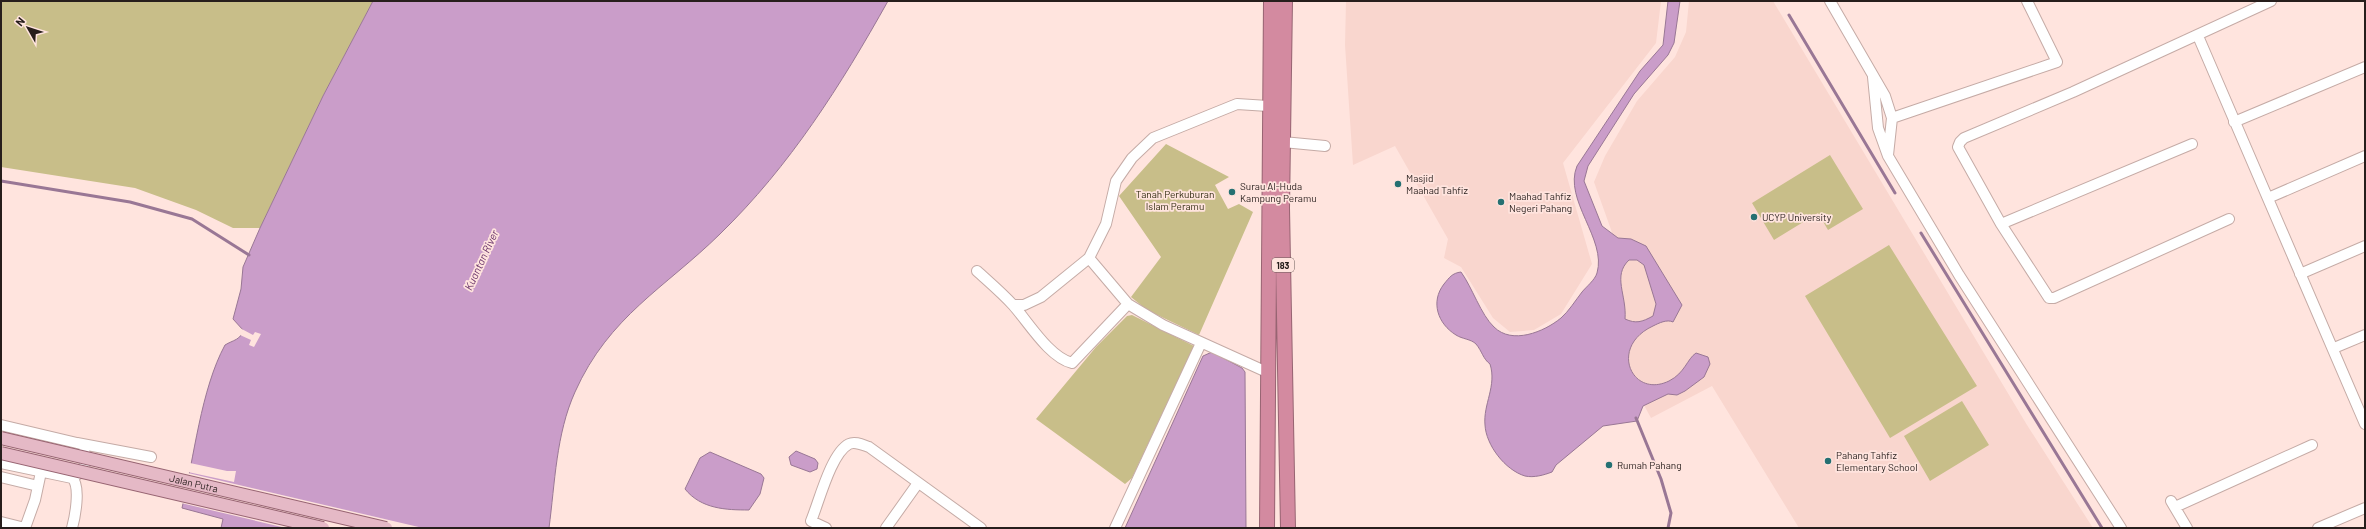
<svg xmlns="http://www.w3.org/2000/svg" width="2366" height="529" font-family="Barlow,sans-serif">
	<rect width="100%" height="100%" fill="#ffe4de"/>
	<path fill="#f9d6ce" d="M1346,1H1661L1656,43L1563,163L1592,264L1561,314L1534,330L1510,332L1493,318L1461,267L1444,258L1448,239L1395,146L1353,165L1345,45Z
		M1689,1H1773L2027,425L2093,528H1799L1712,386L1651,418L1616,354L1619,252L1594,182L1605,156L1637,101L1675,57L1686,32Z"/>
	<path fill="#c8be89" d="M1,1H373L323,96L260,228H233L196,210L135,188L1,167Z
		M1166,144L1229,177L1215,185L1228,209L1239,204L1253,212L1199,335L1147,310L1131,297L1161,257L1119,196Z
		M1830,155L1863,209L1828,230L1818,213L1774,240L1752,203Z
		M1889,245L1977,386L1890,438L1805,296Z
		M1132,315L1194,346L1132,478L1125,484L1036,419L1096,347L1127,316Z
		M1962,401L1989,445L1930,481L1904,436Z"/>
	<path fill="#ca9dc9" stroke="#997795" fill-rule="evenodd" d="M373,1H888C841,85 790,166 720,234C665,288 609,316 575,392C556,434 555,483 549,528H221L223,519L182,508C194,458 201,389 225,345C233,340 241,340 243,330L233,319L241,289L243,267L260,228L323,96Z
		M1668,1H1680L1674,43L1668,55L1634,94L1588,166L1584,181L1602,226L1618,238L1631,239L1646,246L1682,305L1673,322C1667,319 1659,323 1653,326C1608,347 1632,399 1669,381C1685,373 1687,359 1696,353L1708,357L1710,364L1704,377L1685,391L1677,395L1668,394L1643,406L1637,421L1603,426L1556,465L1552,472C1544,475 1534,478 1525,476C1505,470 1486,445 1485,425C1483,404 1497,386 1490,364C1483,359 1482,351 1476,344C1471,339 1462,339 1456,335C1438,324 1430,302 1444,284C1449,278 1452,273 1461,272C1472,287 1481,315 1494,327C1512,345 1544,332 1561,318C1569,311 1575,301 1582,292C1586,287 1595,280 1597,273C1607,239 1563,200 1577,166L1640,71L1663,45ZM1629,260H1637L1644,265L1656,304L1653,316C1642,322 1636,324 1625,319C1627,295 1612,276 1629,260Z
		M1212,352L1242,368L1245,372L1246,528H1125L1203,356Z
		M796,451L815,459L818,463L817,469L810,472L791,465L789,457Z
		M710,452L761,474L764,478L760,494L749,510C726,510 701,509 685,489L700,458Z"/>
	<path fill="#ffe4de" d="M238,327L253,335L255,332L261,334L254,347L249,345L251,340L240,335L241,330Z
		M190,463L227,471H236L234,482L188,472Z
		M188,473L423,528H286L181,503Z"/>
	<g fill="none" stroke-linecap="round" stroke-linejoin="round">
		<path stroke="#997795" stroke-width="3" d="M1789,15L1895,193
			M1,181L130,202L192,219L249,255
			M1921,233L2102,528
			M1636,418L1661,479L1671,513L1668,528"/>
		<defs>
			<path id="minor" d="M1830,1L1885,96L1892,118L1888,155
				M2198,36L2365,424
				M1873,77L1878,128L1888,156L1959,275L2121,528
				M1892,118L2057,62L2027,1
				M2234,122L2365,67
				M1283,142L1325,146
				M2268,198L2365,156
				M2229,219L2054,298H2049L2001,224L1958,147L1960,142L1964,138L2073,92L2271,1
				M2001,224L2192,144
				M1089,258L1128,304L1163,325L1269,373
				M977,271C989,282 1002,293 1013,305C1029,323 1049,357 1072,363L1128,304
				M2300,274L2365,246
				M1013,305H1024L1041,297L1089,258L1106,224L1116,181L1132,158L1153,138L1237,104L1268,106
				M2334,348L2365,335
				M1,425L77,443L151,457
				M1,463L72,478C83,472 89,463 84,451
				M1,477L38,486
				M72,478C81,486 75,517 72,528
				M2171,501L2187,528
				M2175,507L2312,445
				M1,522L25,528
				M25,528L35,500L41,472
				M826,528L811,521C819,502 831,453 849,444C855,441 863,445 869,447L981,528
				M886,528L918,483
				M1115,528L1201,343
				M2318,528L2365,508"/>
			<path id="highway" d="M1285,1L1282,208L1288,528
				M1267,528L1271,1"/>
		</defs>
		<use href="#minor" stroke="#c5aba6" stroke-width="12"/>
		<use href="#highway" stroke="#976472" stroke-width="16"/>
		<use href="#minor" stroke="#fff" stroke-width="10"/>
		<use href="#highway" stroke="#d38aa0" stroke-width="14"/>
		<defs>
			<g id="major-bridge">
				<path id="s1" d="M1,438L386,528"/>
				<path d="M1,453L323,528"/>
			</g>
		</defs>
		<use href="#major-bridge" stroke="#976472" stroke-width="14" stroke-linecap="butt"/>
		<use href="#major-bridge" stroke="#e5b9c6" stroke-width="12"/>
	</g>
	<g fill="#257072" stroke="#ffe4de" stroke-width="1.5">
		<circle cx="1398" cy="184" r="4"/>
		<circle cx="1232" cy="192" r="4"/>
		<circle cx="1501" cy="202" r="4"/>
		<circle cx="1754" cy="217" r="4"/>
		<circle cx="1828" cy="461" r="4"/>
		<circle cx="1609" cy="465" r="4"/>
	</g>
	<g text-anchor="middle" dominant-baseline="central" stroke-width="3.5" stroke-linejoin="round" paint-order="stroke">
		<rect fill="#ffe4de" stroke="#685956" stroke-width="1" x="1272" y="258" width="22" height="14" rx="3"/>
		<g font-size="9" font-weight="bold" fill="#271e1c">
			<text x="1283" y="265">183</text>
		</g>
		<g font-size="10" fill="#271e1c" stroke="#ffe4de" text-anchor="start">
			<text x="1406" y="178">Masjid<tspan x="1406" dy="12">Maahad Tahfiz</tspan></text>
			<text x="1240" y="186">Surau Al-Huda<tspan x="1240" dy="12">Kampung Peramu</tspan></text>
			<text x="1509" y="196">Maahad Tahfiz<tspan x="1509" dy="12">Negeri Pahang</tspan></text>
			<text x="1762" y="217">UCYP University</text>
			<text x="1836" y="455">Pahang Tahfiz<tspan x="1836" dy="12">Elementary School</tspan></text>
			<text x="1617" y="465">Rumah Pahang</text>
		</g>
		<g font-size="10" fill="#312c10" stroke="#ffe4de">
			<text x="1175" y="194">Tanah Perkuburan<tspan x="1175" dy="12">Islam Peramu</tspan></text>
		</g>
		<g font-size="10" fill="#271e1c" stroke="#ffe4de">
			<text stroke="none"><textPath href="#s1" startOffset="198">Jalan Putra</textPath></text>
		</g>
		<g font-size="11" font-style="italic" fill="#683269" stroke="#ffe4de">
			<text transform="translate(481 260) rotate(-65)">Kuantan River</text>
		</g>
	</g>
	<rect width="2366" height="529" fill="none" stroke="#271e1c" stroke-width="4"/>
	<g transform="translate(28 28) rotate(309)" stroke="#ffe4de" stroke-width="3" paint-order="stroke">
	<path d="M0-3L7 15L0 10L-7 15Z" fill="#271e1c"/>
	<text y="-6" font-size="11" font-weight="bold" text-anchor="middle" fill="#271e1c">N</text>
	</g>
</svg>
